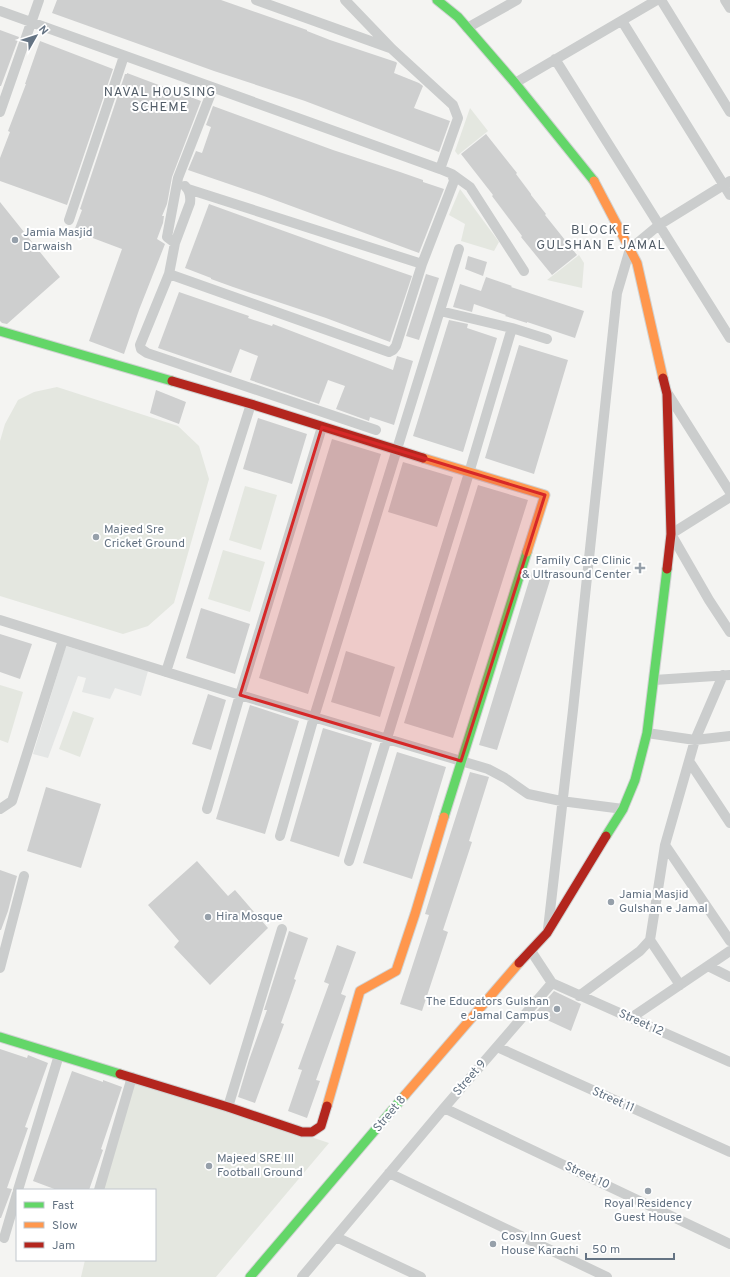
<svg xmlns="http://www.w3.org/2000/svg" width="730" height="1277" font-family="Overpass,sans-serif">
	<rect width="100%" height="100%" fill="#f4f4f2"/>
	<path fill="#e4e6e5" d="M66,646L148,671L141,696L115,688L110,699L82,692L86,678L78,676L48,758L33,754Z"/>
	<path fill="#e4e7e0" d="M470,108L488,131L458,155L455,151Z
		M460,189L499,242L494,251L461,241L465,224L449,215Z
		M579,255L584,263L582,288L547,280Z
		M57,387L178,426L199,446L209,479L174,603L148,626L123,634L0,596V441L5,424L18,400L34,392Z
		M245,486L277,495L261,550L229,540Z
		M223,550L265,562L250,612L208,599Z
		M0,685L23,692L8,743L0,740Z
		M73,711L94,718L80,757L59,749Z
		M132,1077L329,1143L216,1277H81L85,1260H155V1190H103Z"/>
	<path fill="#cecfcf" d="M57,0H221L307,30V31L330,40L396,62L397,63L394,73L419,83L423,86L414,108L450,121L439,152L305,101L214,71L52,13Z
		M0,30L19,37L1,86H0Z
		M40,41L113,69L67,205L0,181V158L10,132L8,131L26,84H25Z
		M127,73L201,101L172,177L167,204L162,216H164L163,223L157,239L165,244L139,310L124,354L89,341L122,249L74,231L82,210L80,209L125,74H127Z
		M213,106L333,150L400,172L423,180V182L444,189L419,253L264,196L188,170L196,151L202,153L211,127L206,125Z
		M486,134L517,173L516,174L531,194V195L546,214L545,215L577,255L552,275L521,237L522,236L492,196L493,195L461,154Z
		M0,202L60,277L7,324L2,323L0,321Z
		M209,204L334,249L412,276L390,342L326,318L233,287L211,279V278L185,268Z
		M468,256L487,262L483,276L465,269Z
		M426,274L439,278L419,340L406,336Z
		M486,277L512,286L511,287L584,311L575,338L527,322V323L505,316L506,315L474,304L472,312L453,307L460,284L481,291Z
		M179,292L249,316L248,318L272,326L273,324L294,332L393,370L397,356L413,361L394,425L370,417L369,421L336,409L345,386L328,380L319,404L250,380L258,356L240,349L231,373L158,348Z
		M449,320L468,324L467,328L497,338L463,452L413,436Z
		M519,345L568,360L534,474L485,458Z
		M156,390L186,402L179,424L150,413Z
		M258,418L307,434L292,484L243,469Z
		M332,439L381,454L308,694L259,678Z
		M403,462L453,477L437,527L388,512Z
		M478,485L528,500L453,738L404,723Z
		M532,571L551,577L497,750L479,745Z
		M201,608L250,624L235,674L186,658Z
		M0,634L32,644L20,679L0,672Z
		M346,651L395,667L380,717L331,702Z
		M208,694L226,700L211,750L192,744Z
		M250,705L299,721L265,834L216,819Z
		M323,728L372,743L339,857L290,841Z
		M397,752L446,767L412,879L363,863Z
		M470,772L489,777L469,841L472,842L443,930L448,932L422,1011L400,1004L429,915L425,914Z
		M46,787L101,804L81,868L27,851Z
		M197,861L228,896L235,890L268,928L210,985L174,947L179,941L148,905Z
		M0,870L17,876L8,911L1,930H0Z
		M289,931L308,938L294,979L296,980L281,1023L284,1024L255,1103L238,1097L249,1060L267,1010H264Z
		M337,945L356,952L341,994L346,996L316,1080L320,1081L307,1118L288,1111L302,1070L298,1069L329,984L324,982Z
		M554,991L581,1004L571,1031L534,1014Z
		M0,1049L27,1058L28,1055L48,1063L25,1127L28,1128L7,1188L12,1189L1,1218H0Z
		M72,1071L103,1082V1080L122,1087L101,1149L103,1150L89,1190H57L33,1181Z"/>
	<g fill="none" stroke-linecap="round" stroke-linejoin="round">
		<defs>
			<path id="fast" d="M437,0L458,17L515,83L594,181
				M0,331L172,381
				M444,817L527,552
				M606,836L623,809L635,780L647,733L667,569
				M0,1037L120,1074
				M250,1277L405,1095"/>
			<path id="slow" d="M594,181L637,263L663,378
				M423,458L545,495L527,552
				M405,1095L519,963
				M327,1106L360,991L396,971L415,914L444,817"/>
			<path id="jam" d="M663,378L667,394L671,534L667,569
				M172,381L251,404L423,458
				M519,963L547,933L606,836
				M120,1074L228,1107L302,1132H312L321,1126L327,1106"/>
		</defs>
		<use href="#fast" stroke="#d0d2d2" stroke-width="11"/>
		<use href="#slow" stroke="#d0d2d2" stroke-width="11"/>
		<use href="#jam" stroke="#d0d2d2" stroke-width="11"/>
		<path stroke="#cbcdcd" stroke-width="10" d="M256,0L390,48
			M345,0L392,49L453,105L458,118L440,169L452,174L470,187L524,271
			M661,0L730,112
			M725,0L730,8
			M0,11L440,169
			M622,21L730,195
			M467,28L517,0
			M555,59L730,338
			M515,83L657,0
			M213,88L178,178L167,237L175,243L169,274L140,345L141,349L147,353L376,430
			M0,112L39,0
			M188,189L422,264
			M69,220L124,56
			M175,243L190,203C191,196 190,191 185,186
			M169,274L389,352L393,350L396,346L422,264L454,181L452,174
			M440,311L512,328L547,339
			M668,394L730,492
			M730,497L671,534L709,600L730,632
			M0,620L240,695L488,769L505,778L528,794L561,801L623,809
			M166,672L251,404
			M654,680L730,675
			M647,733L695,740L730,736
			M689,761L730,823
			M0,809L12,801L63,640
			M207,809L240,695L322,427
			M280,836L314,717L459,249
			M665,845L730,941
			M349,861L469,473L512,328
			M548,929L573,710L617,293L630,249L659,225L730,181
			M531,951L552,983
			M708,966L730,977
			M0,968L24,876
			M552,983L730,1062
			M680,985L650,940L665,845L695,740L723,675
			M579,996L640,951L650,940
			M631,1018L730,951
			M497,1047L730,1152
			M228,1107L282,929
			M444,1108L730,1244
			M389,1173L607,1277
			M18,1190L59,1055
			M99,1190L132,1077
			M336,1237L421,1277
			M4,1238L17,1194
			M302,1277L444,1108L552,983"/>
		<use href="#fast" stroke="#63d668" stroke-width="9"/>
		<use href="#slow" stroke="#ff974d" stroke-width="9"/>
		<use href="#jam" stroke="#b3261e" stroke-width="9"/>
	</g>
	<path fill="#d62828" fill-opacity="0.2" stroke="#d62828" stroke-width="3" stroke-linejoin="round" d="M322,427L545,495L461,761L240,695Z"/>
	<g fill="#96a0aa" stroke="#fff" stroke-width="1.5">
		<circle cx="15" cy="240" r="4"/>
		<circle cx="96" cy="537" r="4"/>
		<path d="M638 562h4v4h4v4h-4v4h-4v-4h-4v-4h4z"/>
		<circle cx="611" cy="902" r="4"/>
		<circle cx="208" cy="917" r="4"/>
		<circle cx="557" cy="1009" r="4"/>
		<circle cx="209" cy="1166" r="4"/>
		<circle cx="648" cy="1191" r="4"/>
		<circle cx="493" cy="1244" r="4"/>
	</g>
	<g text-anchor="middle" dominant-baseline="central" stroke-width="4" stroke-linejoin="round" paint-order="stroke">
		<g font-size="12" fill="#647383" stroke="#fff" text-anchor="start">
			<text x="23" y="233">Jamia Masjid<tspan x="23" dy="14">Darwaish</tspan></text>
			<text x="104" y="530">Majeed Sre<tspan x="104" dy="14">Cricket Ground</tspan></text>
			<text x="631" y="561" text-anchor="end">Family Care Clinic<tspan x="631" dy="14">&amp; Ultrasound Center</tspan></text>
			<text x="619" y="895">Jamia Masjid<tspan x="619" dy="14">Gulshan e Jamal</tspan></text>
			<text x="216" y="917">Hira Mosque</text>
			<text x="549" y="1002" text-anchor="end">The Educators Gulshan<tspan x="549" dy="14">e Jamal Campus</tspan></text>
			<text x="217" y="1159">Majeed SRE III<tspan x="217" dy="14">Football Ground</tspan></text>
			<text x="648" y="1204" text-anchor="middle">Royal Residency<tspan x="648" dy="14">Guest House</tspan></text>
			<text x="501" y="1237">Cosy Inn Guest<tspan x="501" dy="14">House Karachi</tspan></text>
		</g>
		<g font-size="12" fill="#647383" stroke="#fff">
			<text transform="translate(641 1023) rotate(24)">Street 12</text>
			<text transform="translate(470 1078) rotate(-49)">Street 9</text>
			<text transform="translate(613 1100) rotate(24)">Street 11</text>
			<text transform="translate(390 1114) rotate(-50)">Street 8</text>
			<text transform="translate(587 1176) rotate(25)">Street 10</text>
		</g>
		<g font-size="13" letter-spacing="1" fill="#525d68" stroke="#fff">
			<text x="160" y="93">NAVAL HOUSING<tspan x="160" dy="15">SCHEME</tspan></text>
			<text x="601" y="231">BLOCK E<tspan x="601" dy="15">GULSHAN E JAMAL</tspan></text>
		</g>
	</g>
	<rect x="16" y="1189" width="140" height="72" fill="#ffffff" stroke="#c1c7cd"/>
	<rect x="24" y="1202" width="20" height="6" fill="#63d668" stroke="#c1c7cd"/>
	<text x="52" y="1209" font-size="12" fill="#647383">Fast</text>
	<rect x="24" y="1222" width="20" height="6" fill="#ff974d" stroke="#c1c7cd"/>
	<text x="52" y="1229" font-size="12" fill="#647383">Slow</text>
	<rect x="24" y="1242" width="20" height="6" fill="#b3261e" stroke="#c1c7cd"/>
	<text x="52" y="1249" font-size="12" fill="#647383">Jam</text>
	<g transform="translate(36 36) rotate(51)" stroke="#ffffff" stroke-width="3" paint-order="stroke">
	<path d="M0-3L7 15L0 10L-7 15Z" fill="#647383"/>
	<text y="-6" font-size="11" font-weight="bold" text-anchor="middle" fill="#647383">N</text>
	</g>
	<path d="M586 1253v6h88v-6" fill="none" stroke="#647383" stroke-width="2"/>
	<text x="592" y="1253" font-size="12" fill="#647383" stroke="#ffffff" stroke-width="3" paint-order="stroke">50 m</text>
</svg>
